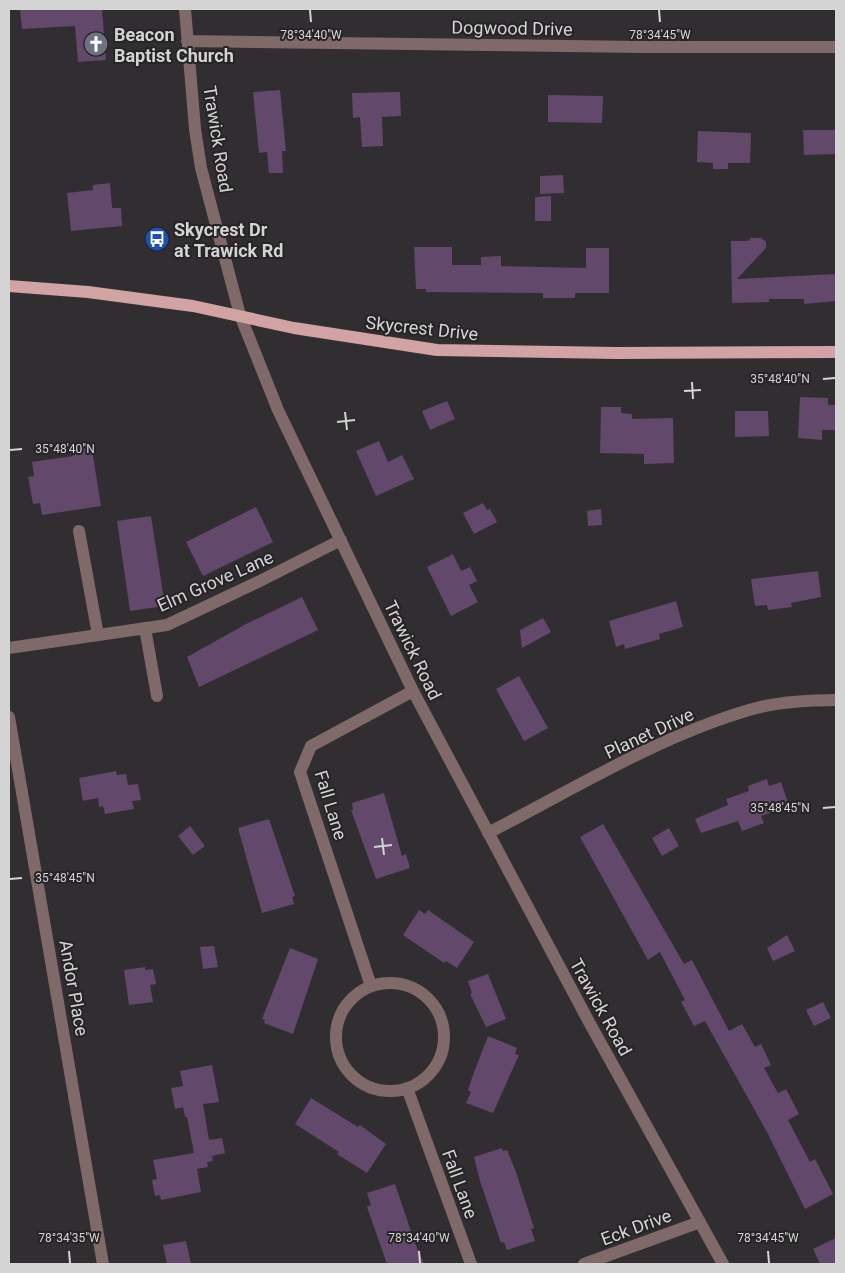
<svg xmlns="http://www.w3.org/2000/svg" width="845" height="1273" font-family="Roboto,sans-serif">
	<rect width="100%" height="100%" fill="#302e30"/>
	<path fill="#62486a" d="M35,9H102L106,60L78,62L75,26L22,29L20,10Z
		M280,90L286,151H282L283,173H269L267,152L259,153L253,92Z
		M400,92L401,116L382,117L383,146L362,147L360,117L353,118L352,93Z
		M548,95L603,96L602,123L548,122Z
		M803,130H836V154L804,155Z
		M698,131L751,133L750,163H728V169H713V163L697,162Z
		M563,175L564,193L540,194V176Z
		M110,183L112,208H121L122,226L71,231L67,193L93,190V185Z
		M551,196V221H535V197Z
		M751,238H761L766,242V248L737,279L836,274V301L804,304V299H769V302L732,303L731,241H748Z
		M414,247H452V265H481V257L501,256V266L586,268V248H609V293H575V298H543V293L426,292V289H416Z
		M800,397L828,398V405H836V430H822V440L798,438Z
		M447,401L455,419L430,430L422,411Z
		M601,407H621V413L632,414V419L673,418L674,463L644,464V454L600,453Z
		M735,411H768L769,436L735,437Z
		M379,441L388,462L402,455L414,479L376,496L356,451Z
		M91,443L101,506L42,515L40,503L33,504L28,477L34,476L32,462L73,456V445Z
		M483,503L487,510L490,509L497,522L474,534L463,513Z
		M256,507L273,542L203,576L186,542Z
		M601,509L602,525L588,526L587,511Z
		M151,516L165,606L130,611L117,521Z
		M453,554L461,571L470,567L477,581L469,585L478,602L451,616L427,567Z
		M818,571L821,597L791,603L792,607L768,610L767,605L755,606L751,579Z
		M302,597L318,630L199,687L187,657L246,624Z
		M676,601L683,627L659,634L660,639L625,649L624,644L616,647L609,621Z
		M543,618L551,632L522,648L520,630Z
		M519,676L548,728L524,741L496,689Z
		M116,771L117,775L126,774L128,785L138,784L141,800L132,801L134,809L105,814L103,806L99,807L98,798L83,801L79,778Z
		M767,779L769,786L781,782L789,806L761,816L764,823L742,831L738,821L701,833L695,819L728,805L726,799L749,791L748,786Z
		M384,793L402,856L406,854L410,868L376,879L351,810H353L352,803Z
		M269,819L295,896L292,897L294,904L262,913L238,828Z
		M603,824L684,964L692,960L729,1031L742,1024L755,1047L761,1044L771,1065L764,1068L778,1093L786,1089L799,1114L788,1120L810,1162L815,1159L833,1194L805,1209L768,1134L705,1021L694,1026L681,1002L685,1000L660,952L648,960L580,837Z
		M190,826L205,846L193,855L178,836Z
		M669,828L679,846L662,856L652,838Z
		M419,910L425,914L428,910L474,942L457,968L446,961L444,963L403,935Z
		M787,935L795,951L773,961L767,948Z
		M214,946L218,967L203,969L200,947Z
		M290,948L318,959L293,1034L264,1023L265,1020L262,1019Z
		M145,967V970L153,969L156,984L150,985L153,1002L129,1005L124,970Z
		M488,974L506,1019L486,1027L470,994L472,993L468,981Z
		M823,1002L831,1018L814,1026L806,1010Z
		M488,1036L517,1048L515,1054L519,1055L493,1113L466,1103L471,1092L468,1090L473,1075Z
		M212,1065L219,1102L203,1104L209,1140L222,1138L225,1153L212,1156L213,1161L207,1162L208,1167L197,1169L201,1192L161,1200L160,1195L155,1196L152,1180L157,1179L153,1160L194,1153L187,1117H185L183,1107L175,1109L171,1088L183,1086L180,1071Z
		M311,1098L358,1127L360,1125L386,1144L367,1173L337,1154L339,1152L295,1124Z
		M502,1148L503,1151L507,1150L516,1172L534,1228L531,1229L535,1241L507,1250L504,1242L501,1243L480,1181L474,1157Z
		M395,1184L415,1243L424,1264H387L367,1207L371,1205L367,1193Z
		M836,1238V1264H820L813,1249Z
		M186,1241L191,1264H167L163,1245Z"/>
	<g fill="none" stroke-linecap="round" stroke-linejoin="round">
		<path stroke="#806969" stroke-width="12" d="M185,9L195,129L201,168L240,315L278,410L413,691L589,1022L723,1264
			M187,41L643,47H836
			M79,531L98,635
			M145,628L157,696
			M9,648L167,625L260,581L341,540
			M9,717L103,1264
			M488,833C572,790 657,737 749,710C776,702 808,700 836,700
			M336 1037a54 54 0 1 1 108 0a54 54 0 1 1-108 0Z
			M371,986L300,772L311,746L413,691
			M407,1088L471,1264
			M584,1264L700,1222"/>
		<path stroke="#d1a3a3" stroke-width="12" d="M9,286L88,292L193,306L294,328L437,350L617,353L836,352"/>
	</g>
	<path fill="none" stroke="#d5d4d5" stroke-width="2" d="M310,10L311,22M659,10L660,22M823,379L835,378M692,382L693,399M684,391L701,390M345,412L347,430M337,422L355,420M10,450L22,449M823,808L835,807M382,838L384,855M374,847L392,845M10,879L22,878M69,1251L70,1263M419,1251L420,1263M768,1251L769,1263"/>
	<defs>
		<symbol id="church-disc" viewBox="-11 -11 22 22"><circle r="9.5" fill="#6b7280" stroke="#262426"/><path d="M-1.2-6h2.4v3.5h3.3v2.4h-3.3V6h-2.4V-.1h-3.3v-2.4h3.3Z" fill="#fff"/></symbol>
		<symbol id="bus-disc" viewBox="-11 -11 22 22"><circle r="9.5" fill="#1a4fb4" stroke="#262426"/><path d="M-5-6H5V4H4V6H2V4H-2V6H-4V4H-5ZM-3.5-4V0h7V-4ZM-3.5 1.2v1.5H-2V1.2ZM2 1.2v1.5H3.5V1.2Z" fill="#fff"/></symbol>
	</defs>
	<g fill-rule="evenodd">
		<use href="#church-disc" x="82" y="30" width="28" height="28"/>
		<use href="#bus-disc" x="143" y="225" width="28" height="28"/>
	</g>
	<g text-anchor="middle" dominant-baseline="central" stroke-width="4" stroke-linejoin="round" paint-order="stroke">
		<g font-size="18" fill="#d5d4d5" stroke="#262426">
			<text transform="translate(512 28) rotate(1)">Dogwood Drive</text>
			<text transform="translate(218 139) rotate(81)">Trawick Road</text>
			<text transform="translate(422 328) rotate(6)">Skycrest Drive</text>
			<text transform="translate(215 581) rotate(-24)">Elm Grove Lane</text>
			<text transform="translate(413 650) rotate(64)">Trawick Road</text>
			<text transform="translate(649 733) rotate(-25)">Planet Drive</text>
			<text transform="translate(331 805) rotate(73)">Fall Lane</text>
			<text transform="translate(74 988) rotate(80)">Andor Place</text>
			<text transform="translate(601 1007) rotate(61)">Trawick Road</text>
			<text transform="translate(460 1184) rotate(70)">Fall Lane</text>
			<text transform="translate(636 1227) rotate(-20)">Eck Drive</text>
		</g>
		<g font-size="18" font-weight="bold" fill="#d5d4d5" stroke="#262426" text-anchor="start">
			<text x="114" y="34">Beacon<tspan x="114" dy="21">Baptist Church</tspan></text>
			<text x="174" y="229">Skycrest Dr<tspan x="174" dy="21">at Trawick Rd</tspan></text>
		</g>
	</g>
	<g font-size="12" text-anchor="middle" fill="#d5d4d5" stroke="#262426" stroke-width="4" stroke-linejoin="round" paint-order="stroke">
		<text x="311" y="39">78°34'40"W</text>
		<text x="660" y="39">78°34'45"W</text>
		<text x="780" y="383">35°48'40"N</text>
		<text x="65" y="453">35°48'40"N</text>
		<text x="780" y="812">35°48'45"N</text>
		<text x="65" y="882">35°48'45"N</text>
		<text x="69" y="1242">78°34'35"W</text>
		<text x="419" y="1242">78°34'40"W</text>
		<text x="768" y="1242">78°34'45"W</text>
	</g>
	<rect width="845" height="1273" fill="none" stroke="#d5d4d5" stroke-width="20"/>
</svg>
